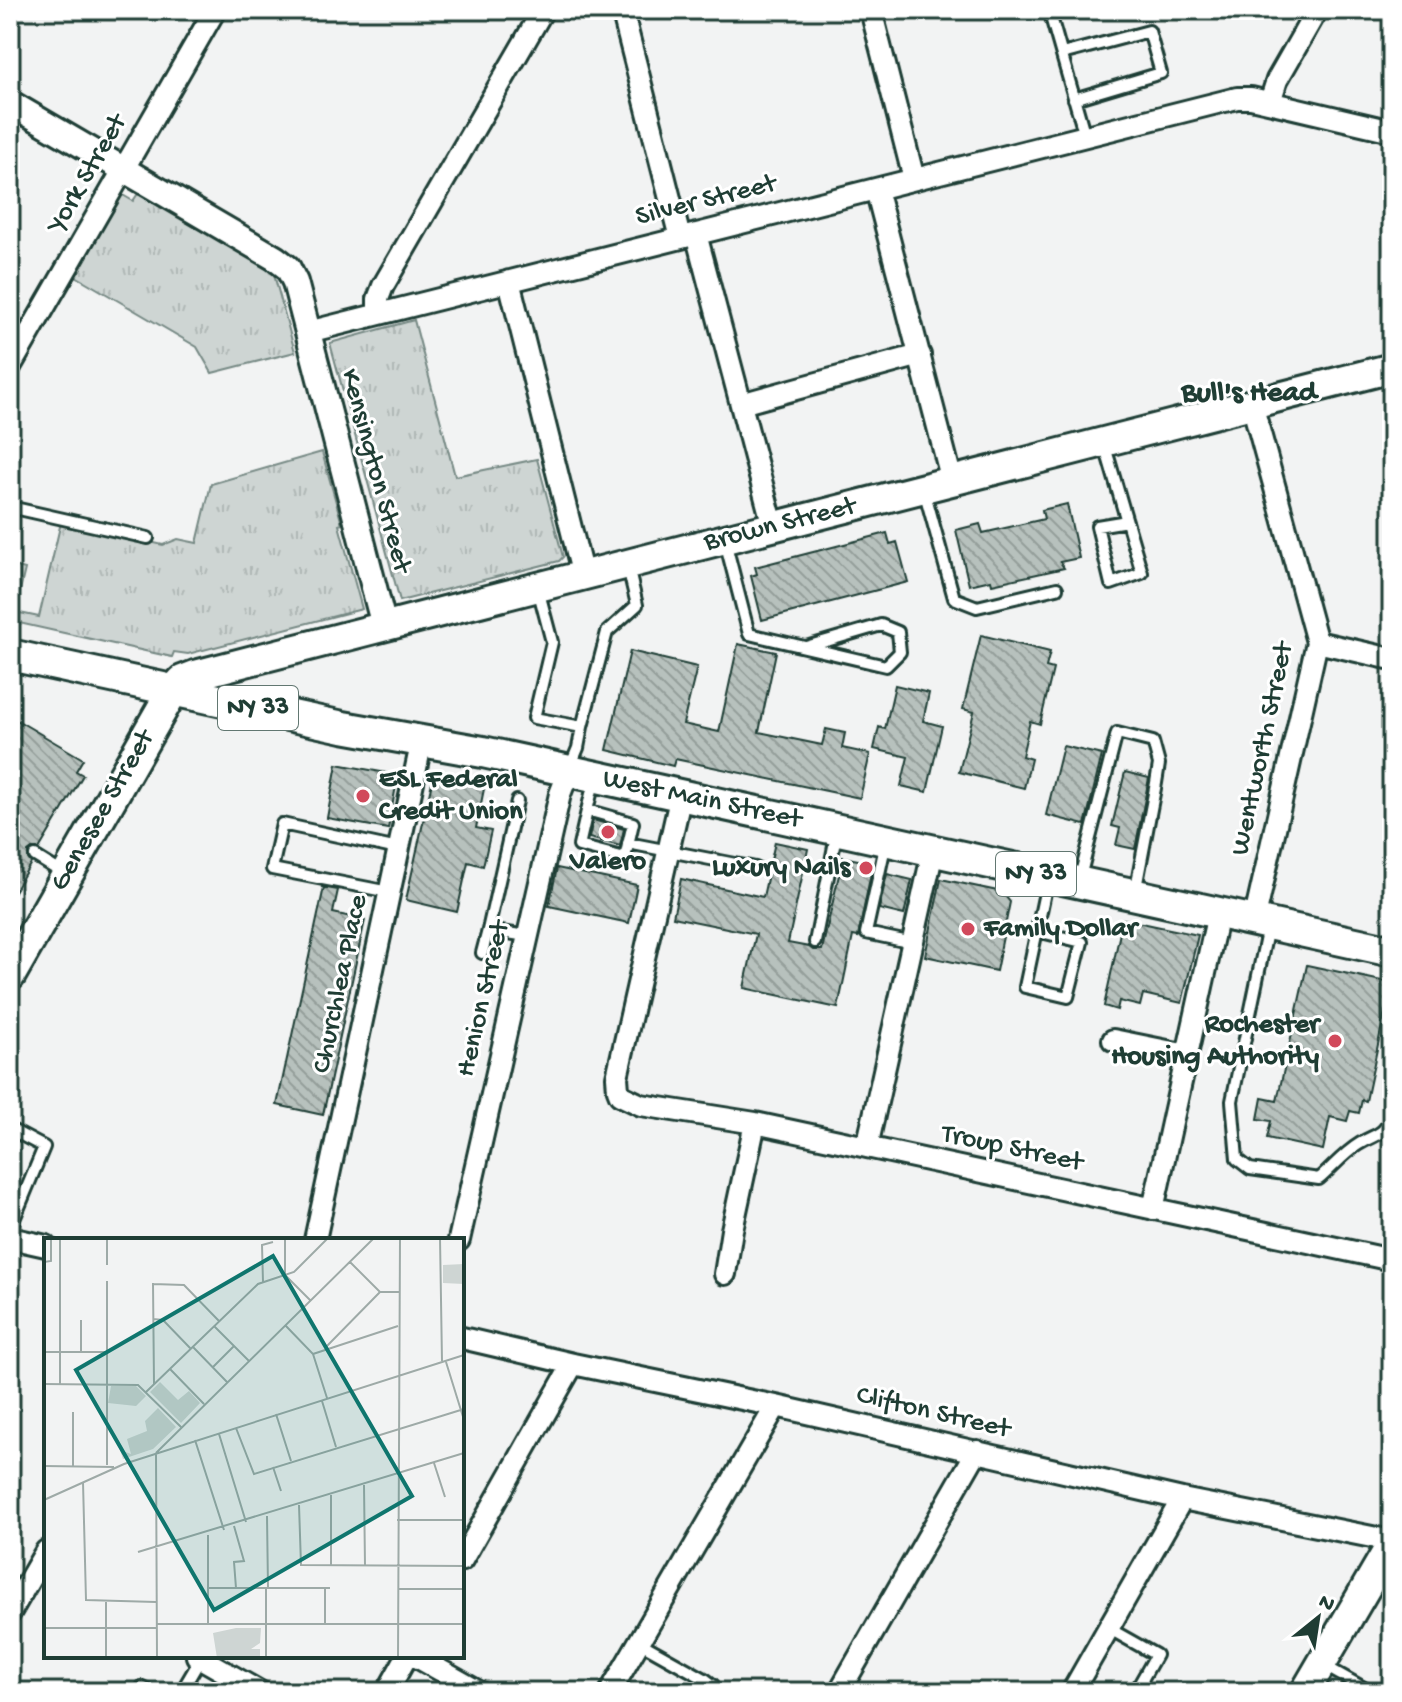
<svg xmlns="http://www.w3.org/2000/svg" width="1402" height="1702" font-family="'Gochi Hand',sans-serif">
	<defs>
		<pattern id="grass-tufts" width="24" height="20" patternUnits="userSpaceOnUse" patternTransform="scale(2)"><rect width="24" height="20" fill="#ced5d3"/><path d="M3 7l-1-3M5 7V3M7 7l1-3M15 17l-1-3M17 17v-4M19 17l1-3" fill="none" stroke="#b0b8b6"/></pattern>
		<pattern id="building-back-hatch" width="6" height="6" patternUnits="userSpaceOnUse" patternTransform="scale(2)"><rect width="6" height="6" fill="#b7c1bd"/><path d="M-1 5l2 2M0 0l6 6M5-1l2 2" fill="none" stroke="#949e9a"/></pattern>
	</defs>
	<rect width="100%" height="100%" fill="#f2f3f3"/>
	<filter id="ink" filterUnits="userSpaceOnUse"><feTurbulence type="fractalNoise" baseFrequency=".0125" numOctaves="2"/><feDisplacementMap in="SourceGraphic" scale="16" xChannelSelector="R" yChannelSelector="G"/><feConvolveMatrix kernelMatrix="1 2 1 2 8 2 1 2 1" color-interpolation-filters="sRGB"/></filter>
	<g filter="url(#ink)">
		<path fill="url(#grass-tufts)" stroke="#768984" stroke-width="2" d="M142,193L273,271L295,352L212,373L197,347L74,275L121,194L133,201L137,195Z
			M414,320L455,476L537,459L563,557L559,561L400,601L330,343Z
			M322,452L342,524L339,525L362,609L188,654L174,652L172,657L10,621V565L25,569L15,612L39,617L61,522L163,545L178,539L197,543L211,484Z"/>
		<path fill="url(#building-back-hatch)" stroke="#1f3d34" stroke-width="2" d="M1067,504L1079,558L1060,562L1064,568L992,584L991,580L969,585L956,530L980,524L983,533L1044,519L1042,510Z
			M887,533L890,544L897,542L908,582L762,620L751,576L757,574L755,567Z
			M981,635L1050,652L1046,667L1053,669L1040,724L1030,721L1022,756L1031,759L1024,788L959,772L974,712L963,709Z
			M738,644L776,652L759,732L822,745L826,729L845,733L842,748L870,754L860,798L675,759L673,766L607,750L630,651L697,667L683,724L719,732Z
			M895,685L929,693L923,721L942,726L927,792L901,786L908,757L874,749L879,727L885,729Z
			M10,716L83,759L76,771L83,775L39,849H32L28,852V859L31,863L10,898Z
			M1063,746L1102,755L1085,825L1046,815Z
			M337,764L398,775L388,829L327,818Z
			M1125,772L1149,778L1135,849L1116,845L1120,828L1112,826Z
			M434,773L485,784L476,828L491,831L483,866L468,862L457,912L406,900Z
			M593,820L624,829L620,846L589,838Z
			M775,842L808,849L788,943L809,947L813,950H822L843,857L873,863L858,937L853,936L838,1008L744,988L756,934L673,917L681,879L763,897Z
			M557,868L637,885L629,923L549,906Z
			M887,874L912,880L904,915L879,909Z
			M941,879L1002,892L1010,902L996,971L925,956Z
			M321,887L338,890L333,913L365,920L323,1115L277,1105L324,887Z
			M1123,919L1198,935L1182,1003L1143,994L1140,1006L1119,1001L1117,1010L1104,1006Z
			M1307,965L1391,983L1366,1101L1362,1100L1359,1113L1350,1111L1347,1121L1330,1117L1323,1150L1267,1138L1271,1121L1258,1119L1262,1098L1277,1101Z"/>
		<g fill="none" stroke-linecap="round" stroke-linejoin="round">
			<defs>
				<path id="service" d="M1049,10L1085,136
					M1062,54L1149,31L1161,73L1074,99
					M1104,444L1109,460L1142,573L1111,584L1097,526L1127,521
					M924,490L954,598L977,607L1057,588
					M10,507L148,538
					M725,541L749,634L886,666L900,652L898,632L881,625L806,647
					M538,589L552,642L534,718L582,727L578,748L570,767
					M582,727L607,632L637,605L628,567
					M517,801L488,930L527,936
					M587,810L633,823L625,858L579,846C584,824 589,801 595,778
					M886,842L866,933L913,943
					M628,843L756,868
					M35,856L64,874
					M1079,881L1117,733L1153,742L1159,764L1156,783L1135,893
					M389,892L272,869L282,824L398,849
					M1268,927L1232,1101L1237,1159L1250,1169L1319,1179C1332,1168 1344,1153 1359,1144C1378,1132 1383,1138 1392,1114
					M1037,931L1082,942L1068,997L1025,987L1048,878
					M815,942L837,831
					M482,953L488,930
					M10,1129L44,1147L10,1229
					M1108,1628L1156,1655L1135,1692
					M639,1642L705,1679L713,1685L715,1692
					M1323,1665L1371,1692
					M139,1692L142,1687L152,1692
					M181,1692L201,1658"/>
				<path id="minor" d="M622,10L680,238
					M871,10L914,179
					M1270,102L1277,80L1317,10
					M876,189L952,481
					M696,234L773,526
					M509,281L583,576
					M378,314V299L383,286L543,10
					M308,332L1237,98H1251L1392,131
					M10,367L215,10
					M741,404L920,355
					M1252,404L1317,642L1254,922
					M1317,642L1392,659
					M681,795L617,1077L618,1090L620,1095L641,1105L755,1123L1392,1260
					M1113,1040L1187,1055
					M867,1147L933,851
					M1153,1209L1218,914
					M10,1238L46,1246
					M315,1240L422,740
					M459,1240L560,794L569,771
					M725,1274L732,1230L755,1123
					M462,1338L573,1364L776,1406L1182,1499L1392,1541
					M462,1560L573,1364
					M10,1613L46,1551
					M197,1656L260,1692
					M415,1656L479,1692
					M387,1692L407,1656
					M610,1692L776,1406
					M839,1692L977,1451
					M1072,1692L1182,1499"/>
				<path id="tertiary" d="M10,103L275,258L288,268L295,282L384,626"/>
				<path id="secondary" d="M173,690L182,680L195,675L1392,368
					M1305,1692L1392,1543"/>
				<path id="primary" d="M10,655L343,727L483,752L1392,951
					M10,975L173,690"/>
			</defs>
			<use href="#service" stroke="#1f3d34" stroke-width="16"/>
			<use href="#minor" stroke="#1f3d34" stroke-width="26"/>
			<use href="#tertiary" stroke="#1f3d34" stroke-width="30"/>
			<use href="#secondary" stroke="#1f3d34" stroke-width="34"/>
			<use href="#primary" stroke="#1f3d34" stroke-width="36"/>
			<use href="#service" stroke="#fff" stroke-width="10"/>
			<use href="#minor" stroke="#fff" stroke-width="20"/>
			<use href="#tertiary" stroke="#fff" stroke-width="24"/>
			<use href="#secondary" stroke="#fff" stroke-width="28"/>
			<use href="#primary" stroke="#fff" stroke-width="30"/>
		</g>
	</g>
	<g fill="#d1495b" stroke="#fff" stroke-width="3">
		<circle cx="363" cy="796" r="8"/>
		<circle cx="608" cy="832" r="8"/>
		<circle cx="866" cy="868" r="8"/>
		<circle cx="968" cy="929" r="8"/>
		<circle cx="1335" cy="1041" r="8"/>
	</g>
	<g text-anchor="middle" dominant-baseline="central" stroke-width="6" stroke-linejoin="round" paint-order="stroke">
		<g fill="#fff" stroke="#627771" stroke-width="2">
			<rect x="218" y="686" width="80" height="44" rx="6"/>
			<rect x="996" y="852" width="80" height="44" rx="6"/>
		</g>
		<g font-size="26" font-weight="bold" fill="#1f3d34">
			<text x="258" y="708">NY 33</text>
			<text x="1036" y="874">NY 33</text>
		</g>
		<g font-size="28" fill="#1f3d34" stroke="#fff">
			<text transform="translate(88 174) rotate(-60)">York Street</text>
			<text transform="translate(706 201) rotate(-14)">Silver Street</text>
			<text transform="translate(375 471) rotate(75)">Kensington Street</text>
			<text transform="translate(780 525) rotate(-14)">Brown Street</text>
			<text transform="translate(1263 749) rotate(-78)">Wentworth Street</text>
			<text transform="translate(702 800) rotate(12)">West Main Street</text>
			<text transform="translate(103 811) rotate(-60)">Genesee Street</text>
			<text transform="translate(341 984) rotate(-78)">Churchlea Place</text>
			<text transform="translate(484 999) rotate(-77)">Henion Street</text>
			<text transform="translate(1012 1149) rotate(12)">Troup Street</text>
			<text transform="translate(933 1413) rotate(13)">Clifton Street</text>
		</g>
		<g font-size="28" font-weight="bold" fill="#1f3d34" stroke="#fff" text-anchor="start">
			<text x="379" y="780">ESL Federal<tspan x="379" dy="32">Credit Union</tspan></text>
			<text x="608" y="862" text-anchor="middle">Valero</text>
			<text x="850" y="868" text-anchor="end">Luxury Nails</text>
			<text x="984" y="929">Family Dollar</text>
			<text x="1319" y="1025" text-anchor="end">Rochester<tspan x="1319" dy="32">Housing Authority</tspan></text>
		</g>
		<g font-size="30" font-weight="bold" fill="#1f3d34" stroke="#fff">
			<text x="1249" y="394">Bull's Head</text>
		</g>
	</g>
	<g transform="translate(44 1238)">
		<rect width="420" height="420" fill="#f2f3f3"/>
		<path d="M116,144L134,162L145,153L156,165L137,185L106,154ZM92,148L102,158L92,168L64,165L67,148ZM114,170L132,189L109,211L79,221L76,212L87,216L83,201L103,193L101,183Z" fill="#ced5d3"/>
		<path d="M420,26V46L399,45V27Z" fill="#ced5d3"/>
		<path d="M192,390H217L216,405L207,411H216V420H173L169,395Z" fill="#ced5d3"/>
		<path fill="none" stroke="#9eaaa7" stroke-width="2" d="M241,0V37L266,62M396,0L398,123M0,24L7,23V0M306,24L336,54H356M63,27V0M63,43V227M219,44L218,7L229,4M109,45L110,146M109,46L140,47L175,83M109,81L119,82L147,111M37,82V114M241,87L269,116L283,160M170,88L205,123M149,109L183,144M281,110L336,54M0,114H63M269,116L354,88M402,124L420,182M169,129L190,108M126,131L160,166M0,146L94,147L137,189M16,146V0M102,154L214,46L250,34L284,0M278,163L292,209M232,176L247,223M192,190L210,236L420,171M175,196L202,284M151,202L180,292M112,215L330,0M112,215L113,420M390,225L401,259M0,228L70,229M29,228V174M229,229L237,253M39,244L42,362L112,364M320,247L321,328M287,257V328M0,262L80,226L420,117M255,267L257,327L420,328M223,278L224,350M353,282H420M190,288L200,323L190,324L192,350M164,297V386M94,314L420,215M164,350H286M222,350V420M355,351H420M62,364V420M113,386H420M281,386V350M0,390H112M354,420L356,0"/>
		<path fill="#0f766e" fill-opacity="0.15" stroke="#0f766e" stroke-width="4" d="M229,18L368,258L170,372L32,132Z"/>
		<rect width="420" height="420" fill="none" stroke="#1f3d34" stroke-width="4"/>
	</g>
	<rect width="1402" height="1702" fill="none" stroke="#fff" stroke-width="40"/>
	<rect x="20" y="20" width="1362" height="1662" fill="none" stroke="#1f3d34" stroke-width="3" filter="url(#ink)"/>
	<g transform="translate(1318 1618) rotate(30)" stroke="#ffffff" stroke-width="6" paint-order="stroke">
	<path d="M0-6L14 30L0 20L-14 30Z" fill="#1f3d34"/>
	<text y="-12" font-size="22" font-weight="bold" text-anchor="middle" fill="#1f3d34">N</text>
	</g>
</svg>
